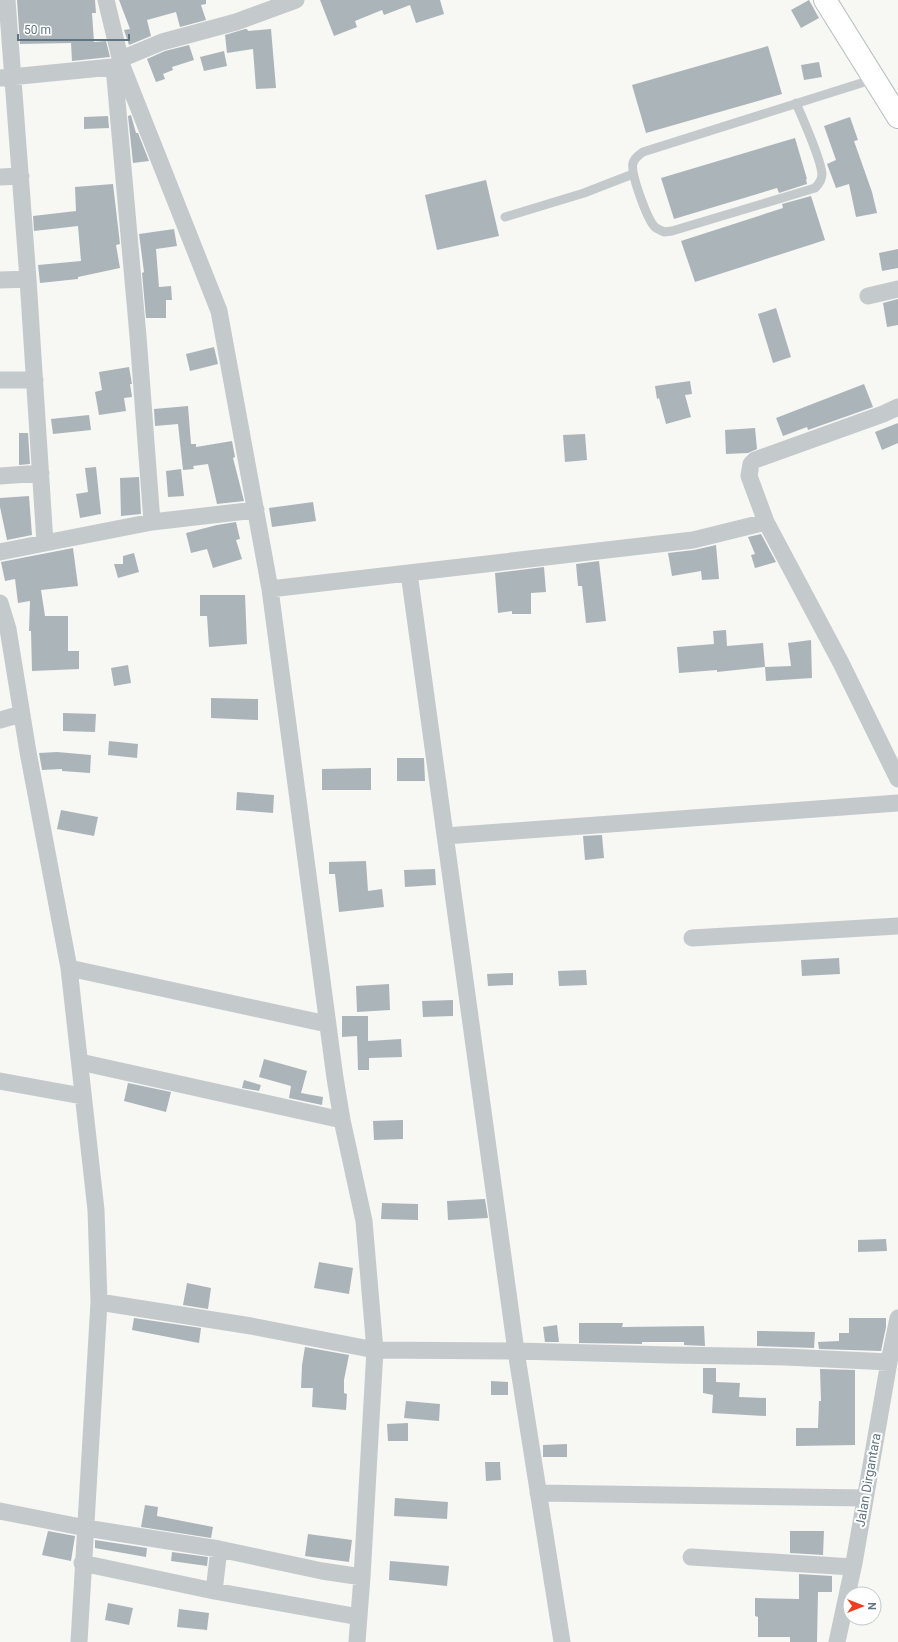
<svg xmlns="http://www.w3.org/2000/svg" width="898" height="1642" font-family="Roboto,sans-serif">
	<rect width="100%" height="100%" fill="#f7f7f4"/>
	<path fill="#abb5b9" d="M17,0H95L96,13H92L94,42L106,41L110,57L72,61L71,43L20,44Z
		M119,0H206V4L201,5L206,20L180,27L176,12L147,20L151,36L129,45L124,30L130,29Z
		M320,0H440L444,14L416,23L410,5L384,15L382,10L355,21L357,27L334,36Z
		M809,0L819,18L801,28L791,10Z
		M245,29H247L248,31L271,29L276,88L256,89L253,49L227,53L225,35Z
		M189,45L194,60L172,67L173,70L163,74L165,79L156,82L147,59L165,51Z
		M768,46L782,94L646,133L632,85Z
		M224,51L227,66L204,71L200,57Z
		M819,62L822,77L804,80L801,65Z
		M131,115L136,133H138L149,161L133,163L128,116Z
		M108,116L109,128L84,129V117Z
		M850,117L858,140L854,141L872,192L877,213L856,217L849,184L836,188L827,164L836,160L824,126Z
		M795,138L807,179H806L807,184L779,193L777,188L674,219L661,178Z
		M486,180L499,236L437,250L425,195Z
		M113,184L120,244L116,245L120,268L78,277V279L40,283L38,265L81,261L78,226L34,231L33,216L76,211L75,187Z
		M811,196L825,240L695,282L681,241L783,208L782,204Z
		M174,229L177,246L156,249L159,287L171,286L172,300H166V318H146L142,273L144,272L139,234Z
		M898,249V268L882,271L879,253Z
		M898,299V325L887,327L883,303Z
		M776,308L791,357L773,363L758,314Z
		M214,347L218,364L190,371L186,354Z
		M129,367L132,384H130L132,397L124,398L126,411L99,415L95,392L102,390L99,372Z
		M690,381L692,394L685,395L691,417L666,424L659,398L657,399L655,386Z
		M864,384L873,407L808,430L807,427L783,436L776,418Z
		M188,406L191,444H196V447L232,441L235,457L233,458L244,501L217,504L208,464L193,466L194,469L183,470L178,424L155,426L154,409Z
		M89,415L91,430L53,434L51,419Z
		M898,423V443L882,450L875,432Z
		M755,428L757,449L748,453L726,454L725,430Z
		M19,433H28L30,464L19,465Z
		M585,434L587,460L565,462L563,435Z
		M96,467L101,514L80,518L76,494L88,492L85,468Z
		M181,469L184,496L168,497L166,471Z
		M139,477L141,514L121,516L120,478Z
		M29,496L32,535L7,540L0,507V498Z
		M313,502L316,521L272,527L269,508Z
		M236,522L240,539L236,540L242,559L213,568L207,549L191,553L186,533L217,525Z
		M761,534L776,562L755,568L751,555L755,554L748,537Z
		M716,545L719,579L702,580L701,571L672,576L668,553L694,550Z
		M73,548L78,586L41,590L45,616H68V651H79V669L32,671L31,631H29L30,601L18,603L15,579L5,581L1,562Z
		M134,553L139,572L118,578L114,564H123V556Z
		M599,561L606,621L586,623L582,586H578L576,564Z
		M544,567L546,592L531,593V614H512V611L498,613L495,573Z
		M200,595H245L247,644L209,647L207,616H200Z
		M726,630L727,646L763,643L765,667L717,672V670L679,673L677,647L714,644L713,631Z
		M811,640L812,678L766,681L765,667L791,666L788,643Z
		M128,665L131,683L114,686L111,668Z
		M211,698L258,699V720L211,718Z
		M63,713L96,714L95,732L63,731Z
		M109,741L138,744L137,758L108,755Z
		M57,752L91,755L90,773L62,771V769L42,770L39,753Z
		M397,758H424L425,781H397Z
		M371,768V790H322V769Z
		M237,792L274,795L273,813L236,810Z
		M61,810L98,817L94,836L57,829Z
		M602,835L604,858L585,860L583,836Z
		M366,861L368,891L382,889L384,907L339,912L335,874H329V862Z
		M435,869L436,885L405,887L404,870Z
		M839,958L840,974L802,976L801,960Z
		M586,970L587,985L559,986L558,971Z
		M513,973V985L488,986L487,974Z
		M389,984L390,1010L357,1012L356,986Z
		M453,1000V1016L423,1017L422,1001Z
		M342,1016H368V1041L401,1039L402,1057L369,1058V1070H358L357,1036L342,1037Z
		M264,1059L307,1071L301,1093L323,1097L322,1105L289,1098L291,1086L259,1077Z
		M244,1080L261,1085L259,1091L242,1088Z
		M128,1083L171,1092L166,1112L124,1101Z
		M403,1120V1139L374,1140L373,1121Z
		M485,1199L488,1218L448,1220L447,1201Z
		M382,1203L418,1204V1220L381,1219Z
		M886,1239L887,1251L858,1252V1240Z
		M319,1262L353,1268L349,1294L314,1288Z
		M187,1283L211,1288L208,1309L183,1305Z
		M134,1318L201,1328L199,1343L132,1330Z
		M849,1318H886V1327L881,1351L819,1349L818,1342L839,1341V1333H849Z
		M579,1323H623L622,1327L704,1326L705,1346L684,1345V1342H642V1344L579,1343Z
		M557,1325L559,1342H545L543,1327Z
		M757,1331L815,1332L814,1348L757,1346Z
		M305,1347L349,1355L344,1380V1393L347,1394L346,1410L312,1407L313,1388H301L302,1365Z
		M703,1368H716V1382L740,1383L739,1397L766,1398V1416L712,1413L713,1395L703,1393Z
		M820,1369L855,1370V1445L796,1446V1428H818L819,1401H821Z
		M491,1381L508,1382V1395H491Z
		M406,1401L440,1404L439,1421L404,1418Z
		M408,1423V1441H388L387,1424Z
		M567,1444V1457H543V1445Z
		M485,1462H500L501,1480L486,1481Z
		M395,1498L448,1502L447,1519L394,1516Z
		M145,1505L158,1507L157,1516L213,1527L211,1538L141,1527Z
		M48,1531L75,1536L71,1561L42,1555Z
		M790,1531H824L823,1555L790,1553Z
		M308,1534L352,1540L349,1562L305,1556Z
		M95,1540L147,1548L146,1557L95,1548Z
		M172,1552L208,1557L207,1566L171,1561Z
		M390,1561L449,1566L447,1586L389,1580Z
		M799,1574L832,1576V1592H818L817,1642H790V1637H758V1617L755,1616V1598L799,1599Z
		M108,1603L133,1608L129,1625L105,1620Z
		M179,1609L209,1613L207,1630L177,1627Z"/>
	<g fill="none" stroke-linecap="round" stroke-linejoin="round">
		<defs>
			<path id="highway" d="M825,0L898,117"/>
		</defs>
		<use href="#highway" stroke="#b8bcbf" stroke-width="24"/>
		<path stroke="#c4c9cc" stroke-width="9" d="M796,103C803,119 821,159 822,174C822,180 819,184 815,188L672,231L664,232C661,230 656,229 654,226C647,218 630,173 633,163C635,157 638,156 643,152L874,79
			M505,217L584,193L633,174"/>
		<path stroke="#c4c9cc" stroke-width="17" d="M106,0L122,66L219,311L270,589L335,1078L342,1120L364,1221L375,1350L362,1577L357,1642
			M121,59L162,42L236,22L296,0
			M114,67L138,336L152,522
			M0,78L122,66
			M0,177L21,176
			M0,280L28,279
			M868,296L898,289
			M0,380H35
			M0,476L41,473
			M766,522L841,663L898,779
			M45,543L152,522L256,510
			M0,552L45,543L28,279L7,0
			M409,573L516,1351L562,1642
			M270,589L693,540L766,522L749,476L751,464L755,460L883,414L898,407
			M0,603L8,629L28,752L69,968L96,1210L99,1302L79,1642
			M0,720L21,714
			M445,836L898,803
			M692,938L898,926
			M69,968L327,1024
			M80,1062L342,1120
			M0,1081L82,1096
			M99,1302L251,1326L375,1350L516,1351L670,1355L786,1357L889,1362
			M538,1493L865,1498
			M0,1511L86,1528L219,1549L322,1571L362,1577
			M691,1557L853,1567
			M82,1563L214,1591L359,1617
			M214,1591L219,1549
			M837,1642L854,1563L889,1362L898,1318"/>
		<use href="#highway" stroke="#fff" stroke-width="22"/>
	</g>
	<g text-anchor="middle" dominant-baseline="central" stroke-width="4" stroke-linejoin="round" paint-order="stroke">
		<g font-size="13" fill="#607581" stroke="#fff">
			<text transform="translate(868 1480) rotate(-80)">Jalan Dirgantara</text>
		</g>
	</g>
	<g transform="translate(862 1606) rotate(90)"><circle r="19" fill="#ffffff" stroke="#bfc8cd"/>
	<path d="M0-3L7 15L0 10L-7 15Z" fill="#f03c1b"/>
	<text y="-6" font-size="11" font-weight="bold" text-anchor="middle" fill="#607581">N</text>
	</g>
	<path d="M18 34v6h111v-6" fill="none" stroke="#607581" stroke-width="2"/>
	<text x="24" y="34" font-size="12" fill="#607581" stroke="#ffffff" stroke-width="3" paint-order="stroke">50 m</text>
</svg>
